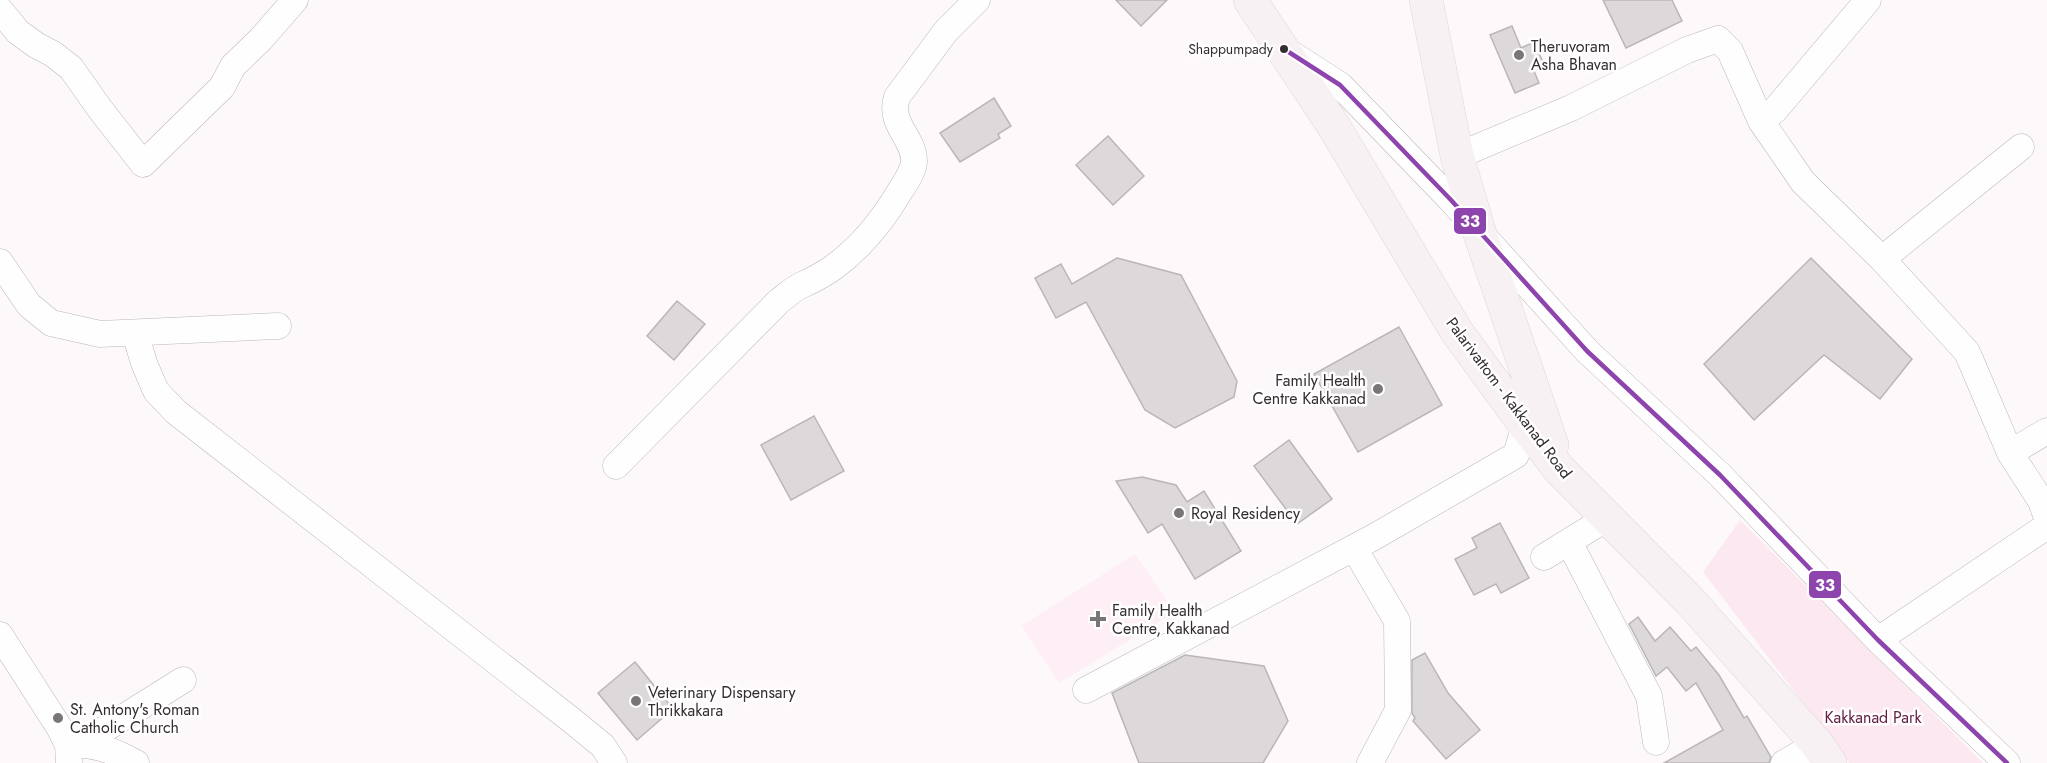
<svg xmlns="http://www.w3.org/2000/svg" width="2047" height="763" font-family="Jost,sans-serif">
	<rect width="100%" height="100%" fill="#fdf9fb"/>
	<path fill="#feeff6" d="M1135,554L1175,612L1059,683L1021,626Z"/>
	<path fill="#fce8f1" d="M1740,520L1983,763H1849L1703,572Z"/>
	<path fill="#ddd9db" stroke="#bab6b8" stroke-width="1.5" d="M1116,0H1167L1141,26Z
		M1603,0H1672L1682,21L1626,48Z
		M1512,26L1521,48L1534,42L1543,62L1532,66L1539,83L1515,93L1490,35Z
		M994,98L1011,126L998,134L1000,138L960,162L940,133Z
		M1108,136L1144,176L1113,205L1076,165Z
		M1117,258L1181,275L1237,381L1234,397L1175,428L1145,410L1086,302L1056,318L1035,278L1061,264L1072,284Z
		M1811,258L1912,359L1880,399L1824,355L1754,420L1704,364Z
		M677,301L705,324L674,360L647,336Z
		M1399,327L1442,405L1358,452L1314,374Z
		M814,416L844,471L791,500L761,445Z
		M1289,440L1332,499L1297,524L1254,466Z
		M1142,477L1176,485L1187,502L1204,491L1241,551L1195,579L1162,524L1148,533L1116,481Z
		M1500,523L1529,578L1501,593L1496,584L1474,595L1455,559L1477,548L1472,538Z
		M1638,617L1655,641L1670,627L1691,651L1696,647L1719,675L1744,718L1747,716L1771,757L1769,763H1664L1723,730L1696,683L1686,691L1667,667L1656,676L1629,624Z
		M1425,653L1448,693L1480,730L1446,759L1413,721L1415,718L1412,713V660Z
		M1185,655L1264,666L1288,721L1263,763H1139L1112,693Z
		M635,662L673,709L637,740L598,693Z"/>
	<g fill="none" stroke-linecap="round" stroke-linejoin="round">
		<defs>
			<path id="minor" d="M0,10L18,32L36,45L53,54L71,68L100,109L143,164L222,87L233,66L261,39L295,0
				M1287,51L1340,85L1451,200L1587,351L1720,475L1878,640L2007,763
				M1761,121L1775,110L1868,0
				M1457,156L1571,108L1687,50L1718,39L1730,51L1761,121L1803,182L1882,259L1967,352L2010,453L2041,501L2047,518
				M1882,259L2021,147
				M0,262L29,305L51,323L100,334L278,326
				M135,333L144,363L156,391L176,412L570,719L603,746L614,763
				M2010,453L2047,431
				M616,466L779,301C786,296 793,289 802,285C813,280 823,275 834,267C861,247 883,220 900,191C906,182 913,172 914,162C915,138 888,125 897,97L946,31L977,0
				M1569,542L1649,696L1656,742
				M1354,548L1397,621L1398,710L1370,763
				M1544,557L1607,518
				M0,635L59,727L68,745L69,763
				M1878,640L2047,526
				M1086,690L1374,537L1516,455L1525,425
				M81,744L183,680
				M71,745C93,743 117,752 136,763
				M1784,763L1817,744"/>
			<path id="major" d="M1250,0L1333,125L1457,332L1525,425L1560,470L1690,601L1817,744L1830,763
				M1426,0L1457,156L1479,231L1552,445"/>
		</defs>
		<use href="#minor" stroke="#bbb7b9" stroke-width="27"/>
		<use href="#major" stroke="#dad7d8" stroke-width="34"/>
		<use href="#minor" stroke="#fffefe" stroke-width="26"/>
		<use href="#major" stroke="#f7f1f4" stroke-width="33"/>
		<defs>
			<path id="bus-1" d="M1284,49L1340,85L1451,200L1587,351L1720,475L1878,640L2007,763"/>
		</defs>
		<use href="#bus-1" stroke="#fff" stroke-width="9"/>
		<use href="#bus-1" stroke="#8e44ad" stroke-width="4.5"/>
	</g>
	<circle fill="#342e30" stroke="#fff" stroke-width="2" cx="1284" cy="49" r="5"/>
	<g fill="#7a7577" stroke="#fff" stroke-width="2">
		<circle cx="1519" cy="55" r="6"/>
		<circle cx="1378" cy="389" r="6"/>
		<circle cx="1179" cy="513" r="6"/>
		<path d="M1095 610h6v6h6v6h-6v6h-6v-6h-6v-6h6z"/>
		<circle cx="636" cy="701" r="6"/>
		<circle cx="58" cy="718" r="6"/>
	</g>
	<g text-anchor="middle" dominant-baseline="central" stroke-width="5" stroke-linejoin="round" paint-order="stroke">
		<g font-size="14" fill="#342e30" stroke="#fff" text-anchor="end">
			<text x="1273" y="49">Shappumpady</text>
		</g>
		<g font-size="16" fill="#342e30" stroke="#fff" text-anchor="start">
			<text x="1531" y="46">Theruvoram<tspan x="1531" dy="18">Asha Bhavan</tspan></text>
			<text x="1366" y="380" text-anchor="end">Family Health<tspan x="1366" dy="18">Centre Kakkanad</tspan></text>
			<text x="1191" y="513">Royal Residency</text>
			<text x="1112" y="610">Family Health<tspan x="1112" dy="18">Centre, Kakkanad</tspan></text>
			<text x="648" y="692">Veterinary Dispensary<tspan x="648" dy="18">Thrikkakara</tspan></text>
			<text x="70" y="709">St. Antony's Roman<tspan x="70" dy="18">Catholic Church</tspan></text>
		</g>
		<g font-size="16" fill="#342e30" stroke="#fff">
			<text transform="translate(1509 398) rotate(53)">Palarivattom - Kakkanad Road</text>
		</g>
		<g font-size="16" fill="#632145" stroke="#fff">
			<text x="1873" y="717">Kakkanad Park</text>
		</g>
	</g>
	<g stroke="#fff" stroke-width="2">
		<rect x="1453" y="207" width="34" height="28" rx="6" fill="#8e44ad"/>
		<rect x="1808" y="570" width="34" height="29" rx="6" fill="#8e44ad"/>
	</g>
	<g font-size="16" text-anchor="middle" font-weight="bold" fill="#fff">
		<text x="1470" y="227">33</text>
		<text x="1825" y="591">33</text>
	</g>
</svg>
